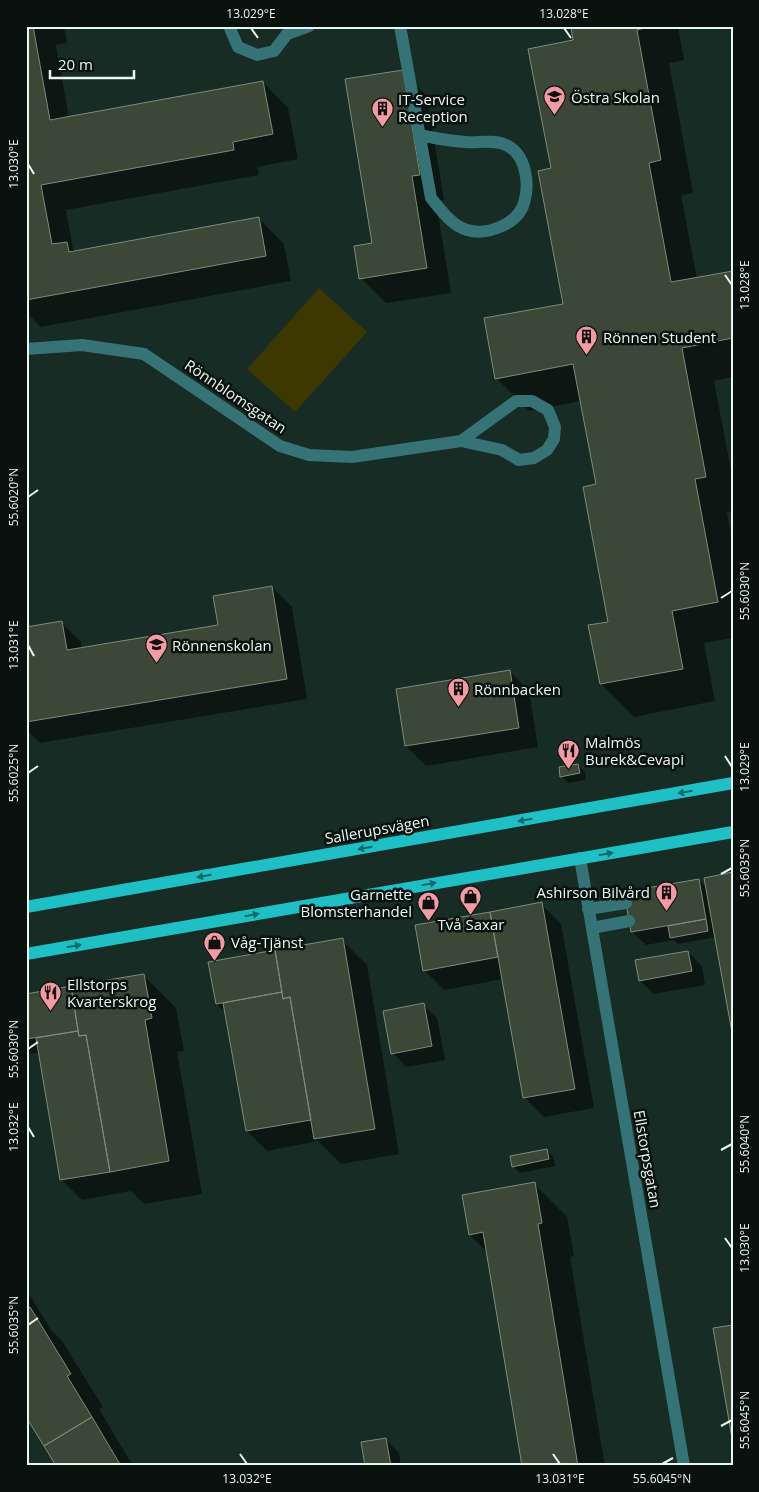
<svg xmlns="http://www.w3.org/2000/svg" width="759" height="1492" font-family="'Open Sans',sans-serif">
	<rect width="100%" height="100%" fill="#172c24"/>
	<path fill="#3c3800" d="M319,288L367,332L295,412L247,369Z"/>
	<path fill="#0007" d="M26,26H64L67,43L56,45L69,118L263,82L288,108L298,159L257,167L259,175L66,210L73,249L76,252L259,219L284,244L291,281L41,327L26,312Z
		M572,26H678L684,60L669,63L693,193L681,195L697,279L733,272V377L714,381L733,480V511L727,512L733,543V638L704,643L715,701L634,717L601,684L610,623L597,485L581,401L529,411L496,378L564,305L552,169L575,41Z
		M402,71L427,96L444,200L436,201L451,293L386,303L361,278L373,244Z
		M272,587L292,607L307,699L40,743L26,729V628L61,622L81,642L82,649L220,626Z
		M509,671L529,691L538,747L426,766L406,746L397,690Z
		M578,765L585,772L586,780L568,783L561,776Z
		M699,880L707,889L716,937L678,944L674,940L646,945L632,932Z
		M541,904L561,924L594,1108L544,1117L524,1097L503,979L444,990L424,970Z
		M342,940L367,965L399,1154L341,1164L318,1141L267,1151L247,1131L226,1013L217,1004Z
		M688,952L702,966L705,985L654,994L640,981Z
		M143,975L176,1008L184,1051L177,1052L202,1194L144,1204L131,1191L82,1200L62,1180L40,1053L26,1054V995Z
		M423,1005L437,1018L445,1060L406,1067L393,1053Z
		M547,1150L553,1157L555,1166L520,1173L513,1166Z
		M534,1184L567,1217L574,1256L570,1257L605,1466H524L488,1253L470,1235Z
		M26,1289L51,1330L62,1341L103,1407L99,1409L133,1466H57L26,1415Z
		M385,1439L399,1453L401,1466H367Z"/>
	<path fill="#3c4837" stroke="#7e8b79" d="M26,26H33L50,120L263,81L273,134L233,142L234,150L41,185L52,244L67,242L69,252L259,217L266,256L26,300Z
		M571,26H652L637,30L661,160L649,163L671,282L733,271V338L682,348L706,477L695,479L718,602L672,611L683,669L600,684L588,625L608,622L583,487L596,484L573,364L495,379L484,318L563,304L538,171L551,168L528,49L573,40Z
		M403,70L420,175L412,176L427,268L359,279L354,246L372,243L345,79Z
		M272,586L287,679L26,722V627L62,621L67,650L218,625L213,596Z
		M510,670L519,728L405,746L396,689Z
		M578,764L580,773L560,777L559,767Z
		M733,872V1038L704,878Z
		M699,879L706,919L631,932L624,892Z
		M542,902L575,1089L523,1098L490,912Z
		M490,912L498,957L423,971L415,925Z
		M706,919L708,931L670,938L668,926Z
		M343,938L375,1129L314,1139L290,997L283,999L275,950Z
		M275,950L282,992L216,1004L208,962Z
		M688,951L692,971L639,981L635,960Z
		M144,974L152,1018L145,1020L169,1161L110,1172L86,1035L79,1036L71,986Z
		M71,986L78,1031L26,1039V994Z
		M282,992L283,999L290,997L311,1120L246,1131L223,1003Z
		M424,1003L432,1046L391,1054L383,1011Z
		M78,1031L79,1036L86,1035L110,1172L60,1180L36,1038Z
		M547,1149L549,1159L512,1167L510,1156Z
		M535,1182L542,1223L538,1224L578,1466H522L483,1232L469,1235L462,1195Z
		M30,1307L71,1374L67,1376L92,1417L44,1446L26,1417V1308Z
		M733,1325V1444L713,1328Z
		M92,1417L121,1466H56L44,1446Z
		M386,1438L391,1466H365L361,1442Z"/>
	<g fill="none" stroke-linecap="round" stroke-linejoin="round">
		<path stroke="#357376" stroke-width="12" d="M229,26L238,47L257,55L274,51L287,34L309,26
			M400,26L431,198C441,210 452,226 467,230C487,236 518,224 524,203C530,184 526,154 506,145C494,139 478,143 465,142C450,141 434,138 419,135
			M26,349L82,345L144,354L280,446L309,455L352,457L461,441L502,450L519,460L534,458L547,450L554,439L555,427L548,410L532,401H516L461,441
			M580,858L684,1466
			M588,909L626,903
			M592,928L629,921"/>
		<path stroke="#1ec0c6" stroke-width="12" d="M26,907L733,783
			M26,954L733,832"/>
	</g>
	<defs><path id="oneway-solid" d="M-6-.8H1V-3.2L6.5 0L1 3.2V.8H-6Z" transform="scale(1.25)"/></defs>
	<g fill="#14696a">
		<use href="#oneway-solid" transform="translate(685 792) rotate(170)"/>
		<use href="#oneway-solid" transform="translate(525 820) rotate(170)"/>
		<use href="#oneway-solid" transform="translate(365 848) rotate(170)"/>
		<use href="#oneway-solid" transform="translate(606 854) rotate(-10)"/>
		<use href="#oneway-solid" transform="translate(204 876) rotate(170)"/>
		<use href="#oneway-solid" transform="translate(429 884) rotate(-10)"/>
		<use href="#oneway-solid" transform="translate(252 915) rotate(-10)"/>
		<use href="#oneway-solid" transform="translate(74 946) rotate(-10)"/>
	</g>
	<path fill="none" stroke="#e9f6f1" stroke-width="2" d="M251,28L258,38M564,28L571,38M28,164L34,174M725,275L732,285M28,497L38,490M721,598L732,591M28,645L34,656M725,756L732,767M28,773L38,766M721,874L732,868M28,1049L38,1042M28,1127L34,1137M721,1150L732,1144M725,1238L732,1248M28,1325L38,1318M721,1426L732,1420M240,1454L247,1464M553,1454L560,1464M662,1464L673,1458"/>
	<defs>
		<symbol id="school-pin" viewBox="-11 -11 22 30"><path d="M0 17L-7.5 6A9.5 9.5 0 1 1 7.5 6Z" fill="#f49aa5" stroke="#09120e"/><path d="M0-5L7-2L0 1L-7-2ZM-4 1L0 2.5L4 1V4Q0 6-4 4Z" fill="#111"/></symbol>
		<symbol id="building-pin" viewBox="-11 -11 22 30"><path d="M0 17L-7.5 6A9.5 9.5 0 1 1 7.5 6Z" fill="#f49aa5" stroke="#09120e"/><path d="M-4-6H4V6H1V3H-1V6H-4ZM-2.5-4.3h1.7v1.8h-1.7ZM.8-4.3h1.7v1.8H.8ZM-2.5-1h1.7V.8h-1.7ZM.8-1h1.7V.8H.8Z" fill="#111"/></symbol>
		<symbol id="restaurant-pin" viewBox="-11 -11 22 30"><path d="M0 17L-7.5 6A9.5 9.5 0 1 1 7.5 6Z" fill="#f49aa5" stroke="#09120e"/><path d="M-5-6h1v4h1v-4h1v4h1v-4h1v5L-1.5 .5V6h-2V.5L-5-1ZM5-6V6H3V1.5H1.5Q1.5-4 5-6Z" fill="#111"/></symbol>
		<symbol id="shop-pin" viewBox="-11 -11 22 30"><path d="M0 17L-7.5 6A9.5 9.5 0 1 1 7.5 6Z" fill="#f49aa5" stroke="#09120e"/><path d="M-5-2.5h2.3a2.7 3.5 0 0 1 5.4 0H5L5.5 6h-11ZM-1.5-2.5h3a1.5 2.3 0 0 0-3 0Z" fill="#111"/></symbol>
	</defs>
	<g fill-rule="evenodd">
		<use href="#school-pin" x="542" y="84" width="25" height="34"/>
		<use href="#building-pin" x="370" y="96" width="25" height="34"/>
		<use href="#building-pin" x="574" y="324" width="25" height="34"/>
		<use href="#school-pin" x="144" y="632" width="25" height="34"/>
		<use href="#building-pin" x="446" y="676" width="25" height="34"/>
		<use href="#restaurant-pin" x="556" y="738" width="25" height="34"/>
		<use href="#building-pin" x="654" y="880" width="25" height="34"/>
		<use href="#shop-pin" x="458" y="884" width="25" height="34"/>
		<use href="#shop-pin" x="416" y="890" width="25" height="34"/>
		<use href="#shop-pin" x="202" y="930" width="25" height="34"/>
		<use href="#restaurant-pin" x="38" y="980" width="25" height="34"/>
	</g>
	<g text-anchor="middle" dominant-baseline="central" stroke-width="5" stroke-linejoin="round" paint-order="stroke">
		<g font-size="15" fill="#e9f6f1" stroke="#09120e" text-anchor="start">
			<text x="571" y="97">Östra Skolan</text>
			<text x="398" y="99">IT-Service<tspan x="398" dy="17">Reception</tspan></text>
			<text x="603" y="337">Rönnen Student</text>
			<text x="172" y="645">Rönnenskolan</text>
			<text x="474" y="689">Rönnbacken</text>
			<text x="585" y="742">Malmös<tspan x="585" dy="17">Burek&amp;Cevapi</tspan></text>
			<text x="650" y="892" text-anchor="end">Ashirson Bilvård</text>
			<text x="412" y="894" text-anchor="end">Garnette<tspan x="412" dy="17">Blomsterhandel</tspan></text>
			<text x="471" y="924" text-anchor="middle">Två Saxar</text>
			<text x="231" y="942">Våg-Tjänst</text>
			<text x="67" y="984">Ellstorps<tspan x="67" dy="17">Kvarterskrog</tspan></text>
		</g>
		<g font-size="15" fill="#e9f6f1" stroke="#09120e">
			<text transform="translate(236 396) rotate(34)">Rönnblomsgatan</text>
			<text transform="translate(377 829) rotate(-10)">Sallerupsvägen</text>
			<text transform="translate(648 1159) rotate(80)">Ellstorpsgatan</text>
		</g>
	</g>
	<rect width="759" height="1492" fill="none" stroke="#09120e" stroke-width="55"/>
	<path d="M50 70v8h84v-8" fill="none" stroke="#e9f6f1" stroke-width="2.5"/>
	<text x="58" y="70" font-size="15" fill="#e9f6f1" stroke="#09120e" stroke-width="4" paint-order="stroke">20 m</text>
	<rect x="28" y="28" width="704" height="1436" fill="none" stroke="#e9f6f1" stroke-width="2"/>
	<g font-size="12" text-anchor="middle" fill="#e9f6f1">
		<text x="251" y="18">13.029°E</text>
		<text x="564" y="18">13.028°E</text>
		<text transform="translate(14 164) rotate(-90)" y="4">13.030°E</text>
		<text transform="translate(745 285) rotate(-90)" y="4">13.028°E</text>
		<text transform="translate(14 497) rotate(-90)" y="4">55.6020°N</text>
		<text transform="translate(745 591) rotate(-90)" y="4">55.6030°N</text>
		<text transform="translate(14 645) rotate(-90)" y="4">13.031°E</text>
		<text transform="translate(745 767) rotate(-90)" y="4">13.029°E</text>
		<text transform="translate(14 773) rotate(-90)" y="4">55.6025°N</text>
		<text transform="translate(745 868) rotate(-90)" y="4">55.6035°N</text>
		<text transform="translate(14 1049) rotate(-90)" y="4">55.6030°N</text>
		<text transform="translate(14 1127) rotate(-90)" y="4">13.032°E</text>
		<text transform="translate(745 1144) rotate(-90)" y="4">55.6040°N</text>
		<text transform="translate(745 1248) rotate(-90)" y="4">13.030°E</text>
		<text transform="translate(14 1325) rotate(-90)" y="4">55.6035°N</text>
		<text transform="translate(745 1420) rotate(-90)" y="4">55.6045°N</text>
		<text x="247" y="1483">13.032°E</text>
		<text x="560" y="1483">13.031°E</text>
		<text x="662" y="1483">55.6045°N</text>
	</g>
</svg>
